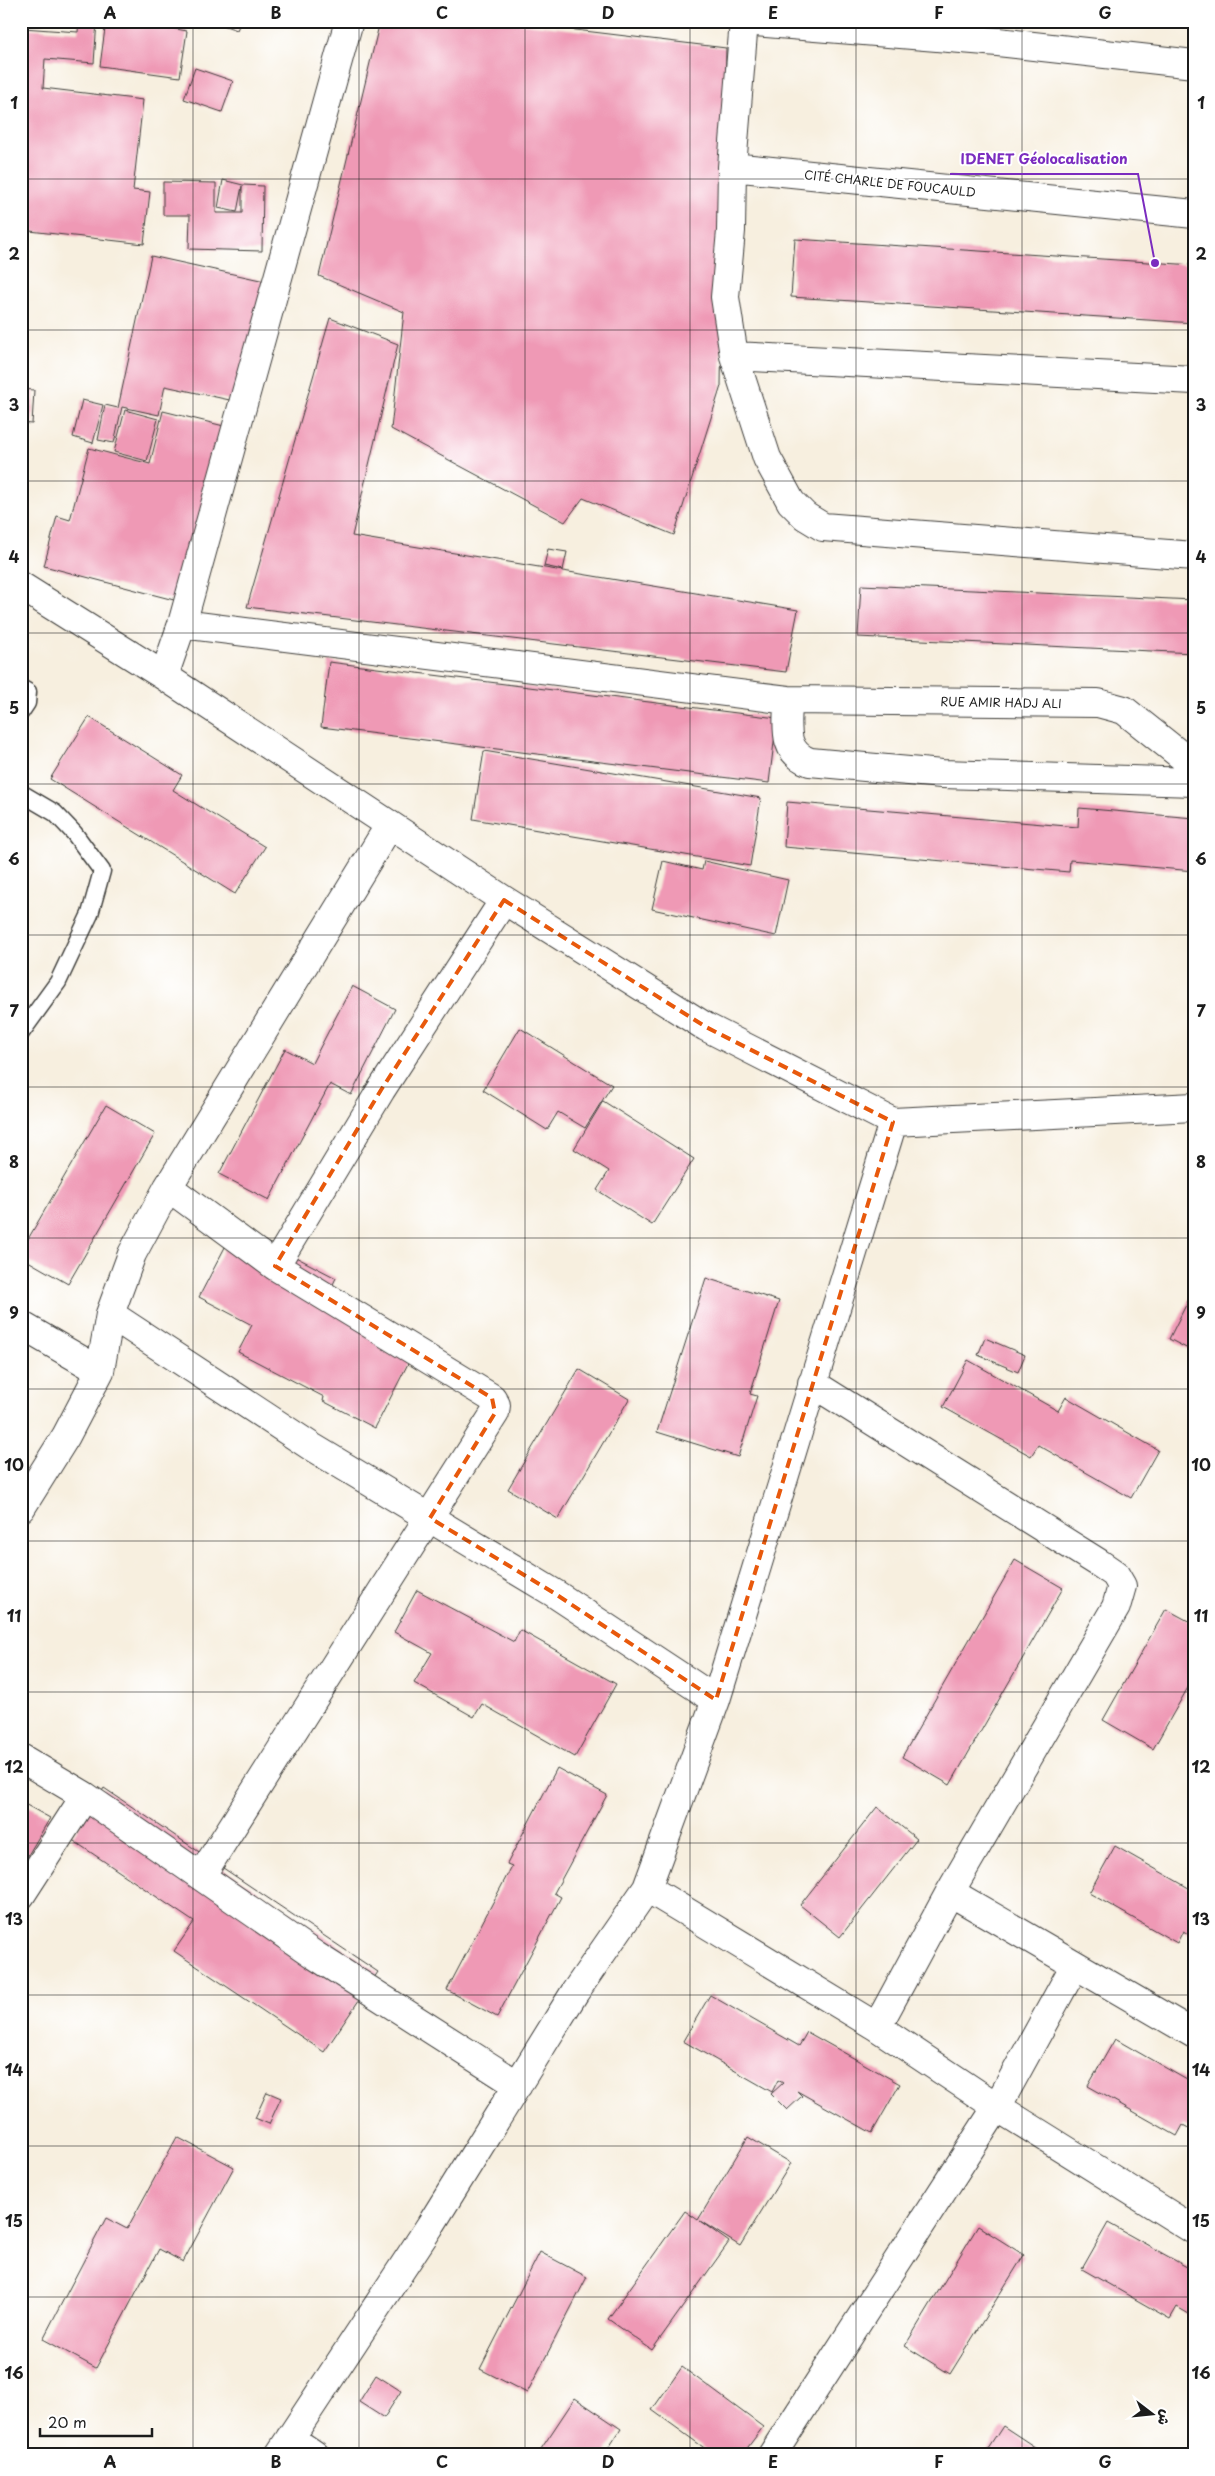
<svg xmlns="http://www.w3.org/2000/svg" width="1215" height="2476" font-family="'Playpen Sans','Playpen Sans Arabic',sans-serif">
	<rect width="100%" height="100%" fill="#fff"/>
	<filter id="ink" filterUnits="userSpaceOnUse"><feTurbulence type="fractalNoise" baseFrequency=".02" numOctaves="2"/><feDisplacementMap in="SourceGraphic" scale="10" xChannelSelector="R" yChannelSelector="G"/><feConvolveMatrix kernelMatrix="1 2 1 2 8 2 1 2 1" color-interpolation-filters="sRGB"/></filter>
	<filter id="wash" filterUnits="userSpaceOnUse"><feTurbulence type="fractalNoise" baseFrequency=".0096" numOctaves="4" result="noise"/><feDisplacementMap in="SourceGraphic" scale="20" xChannelSelector="R" yChannelSelector="G"/><feGaussianBlur stdDeviation="1.12" result="paint"/><feColorMatrix in="noise" values="0 0 0 0 0 0 0 0 0 0 0 0 0 0 0 0 0 1.4 0 .05"/><feComposite in="paint" operator="in"/></filter>
	<g filter="url(#wash)">
		<rect width="100%" height="100%" fill="#f7efdf"/>
		<g id="blocks">
			<path fill="#ef99b5" d="M79,21H97L94,63L45,59L43,88L143,100L133,190L150,192L144,244L21,230L23,28L78,32Z
				M106,21H167L166,27L187,31L180,77L100,66Z
				M211,21H241L237,30Z
				M380,21H501L726,48L721,386L674,535L583,498L565,522L391,429L404,312L319,276Z
				M195,68L233,81L222,112L184,99Z
				M223,180L243,185L263,186L262,251L189,249L190,215H163V182L216,183V213H242V186L237,212L218,208Z
				M795,239L1194,265V323L791,297Z
				M151,256L274,283L248,404L165,386L159,415L122,407L114,443L98,440L105,405L118,408Z
				M330,318L398,344L352,536L798,610L786,672L247,607Z
				M21,389L34,390L32,424L21,423Z
				M82,400L103,405L93,443L73,437Z
				M125,410L158,419L147,461L114,452Z
				M163,411L232,428L193,605L44,566L57,516L70,520L89,448L150,464Z
				M548,549L567,552L563,570L544,566Z
				M861,585L1194,600V653L858,637Z
				M329,662L777,718L769,783L321,727Z
				M89,717L182,775L173,790L265,847L235,894L50,779Z
				M484,751L761,798L750,866L473,819Z
				M21,801L32,806L21,826Z
				M787,802L1078,827L1079,808L1194,818V871L1070,860L1069,872L784,847Z
				M663,861L702,870L704,861L788,880L776,936L652,909Z
				M352,986L395,1009L351,1095L330,1084L269,1200L219,1174L285,1049L312,1063Z
				M520,1028L612,1085L585,1128L558,1112L547,1130L483,1090Z
				M603,1101L694,1159L652,1225L597,1190L609,1171L574,1149Z
				M106,1105L155,1134L68,1284L21,1257V1251Z
				M236,1226L336,1278L325,1301L416,1348L375,1428L323,1401L324,1397L238,1352L252,1325L199,1297Z
				M706,1278L779,1301L750,1394L757,1396L738,1457L657,1432Z
				M1194,1289V1352L1169,1339Z
				M985,1338L1025,1355L1018,1372L978,1355Z
				M968,1360L1058,1411L1066,1397L1158,1450L1131,1498L1038,1445L1031,1456L943,1407Z
				M579,1369L629,1399L558,1519L508,1489Z
				M1015,1560L1063,1588L950,1785L902,1757Z
				M417,1590L514,1642L520,1630L616,1684L575,1757L482,1704L474,1717L414,1683L432,1653L394,1632Z
				M1166,1609L1194,1624V1677L1153,1749L1103,1720Z
				M557,1768L607,1795L554,1893L561,1897L497,2017L447,1990L512,1866L507,1864Z
				M104,1788L378,1972L324,2052L174,1951L194,1922L71,1839Z
				M21,1802L50,1818L21,1867Z
				M877,1807L917,1839L840,1937L800,1905Z
				M1115,1846L1194,1891V1937L1183,1931L1177,1943L1089,1893Z
				M710,1995L799,2046L807,2032L900,2084L872,2133L797,2091L802,2096L787,2110L771,2094L783,2083L778,2080L772,2092L683,2041Z
				M1115,2039L1194,2084V2131L1183,2125L1177,2136L1088,2086Z
				M267,2092L281,2098L269,2124L255,2118Z
				M177,2137L234,2167L183,2262L159,2249L96,2368L43,2339L106,2218L127,2229Z
				M748,2137L791,2163L740,2246L700,2221L729,2242L652,2350L608,2319L685,2211L698,2220Z
				M1108,2223L1194,2271V2317L1177,2307L1170,2319L1082,2269Z
				M978,2226L1024,2255L950,2374L905,2346Z
				M540,2252L587,2277L527,2393L480,2369Z
				M682,2367L763,2427L742,2455H714L652,2410Z
				M376,2375L401,2391L384,2418L359,2402Z
				M575,2398L621,2429L604,2455H537Z
				M1003,2426L1047,2455H984Z"/>
		</g>
	</g>
	<g filter="url(#ink)">
		<use href="#blocks" fill-opacity="0" stroke="#3d3c39" stroke-width="1"/>
		<g fill="none" stroke-linecap="round" stroke-linejoin="round">
			<defs>
				<path id="service" d="M21,688L28,692L27,703L21,712
					M21,793L55,813L74,833L102,871L90,914L58,982L21,1033"/>
				<path id="minor" d="M742,21L998,42L1194,64
					M744,21L732,167L1194,214
					M732,167L731,231L725,297L734,356L767,458L791,502L805,516L823,527L1194,556
					M734,356L1194,380
					M21,586L164,676L504,900L706,1027L893,1122L1194,1107
					M182,624L788,700L1098,703L1124,710L1194,766
					M164,676L182,624L349,21
					M788,700C788,724 781,752 810,762L942,774L1194,782
					M168,1187L275,1266L492,1398L496,1405L495,1413L201,1876
					M275,1266L381,1090L504,900
					M110,1314L312,1447L554,1593L716,1700
					M21,1325L100,1371
					M812,1383L1099,1563L1115,1574L1122,1586L1116,1607L950,1892L877,2027
					M21,1508L66,1436L100,1371L110,1314L132,1254L168,1187L389,826
					M21,1758L85,1796L316,1956L518,2085
					M647,1888L877,2027L997,2107L1194,2230
					M950,1892L1194,2034
					M21,1895L85,1796
					M290,2438L315,2455
					M279,2455L430,2226L575,1992L647,1888L716,1700L893,1122
					M772,2455L997,2107L1075,1965"/>
			</defs>
			<use href="#service" stroke="#3d3c39" stroke-width="19"/>
			<use href="#minor" stroke="#3d3c39" stroke-width="30"/>
			<use href="#service" stroke="#fff" stroke-width="16"/>
			<use href="#minor" stroke="#fff" stroke-width="28"/>
		</g>
	</g>
	<path fill="none" stroke="#e8590c" stroke-width="4" stroke-dasharray="10 6" stroke-linejoin="round" d="M504,900L706,1027L893,1122L716,1700L554,1593L430,1518L495,1413L492,1398L275,1266L381,1090Z"/>
	<path fill="none" stroke="#1c1c1c" stroke-width="1" stroke-opacity="0.55" d="M193,21V2455M359,21V2455M525,21V2455M690,21V2455M856,21V2455M1022,21V2455M21,179H1194M21,330H1194M21,481H1194M21,633H1194M21,784H1194M21,935H1194M21,1087H1194M21,1238H1194M21,1389H1194M21,1541H1194M21,1692H1194M21,1843H1194M21,1995H1194M21,2146H1194M21,2297H1194"/>
	<g text-anchor="middle" dominant-baseline="central" stroke-width="4" stroke-linejoin="round" paint-order="stroke">
		<g font-size="12" fill="#1c1c1c" stroke="#fff">
			<text transform="translate(890 183) rotate(6)">CITÉ CHARLE DE FOUCAULD</text>
			<text transform="translate(1001 702) rotate(1)">RUE AMIR HADJ ALI</text>
		</g>
	</g>
	<path fill="none" stroke="#7b2cbf" stroke-width="2" d="M1155 263L1138 174H950"/>
	<circle fill="#7b2cbf" stroke="#fff" stroke-width="2" cx="1155" cy="263" r="5"/>
	<g font-size="14" text-anchor="middle" font-weight="bold" fill="#7b2cbf" stroke="#fff" stroke-width="4" stroke-linejoin="round" paint-order="stroke">
		<text x="1044" y="164">IDENET Géolocalisation</text>
	</g>
	<rect width="1215" height="2476" fill="none" stroke="#fff" stroke-width="55"/>
	<g transform="translate(1152 2414) rotate(106)" stroke="#ffffff" stroke-width="4" paint-order="stroke">
	<path d="M0-4L9 19L0 12L-9 19Z" fill="#1c1c1c"/>
	<text y="-8" font-size="14" font-weight="bold" text-anchor="middle" fill="#1c1c1c">ش</text>
	</g>
	<path d="M40 2428v8h112v-8" fill="none" stroke="#1c1c1c" stroke-width="2.5"/>
	<text x="48" y="2428" font-size="15" fill="#1c1c1c" stroke="#ffffff" stroke-width="4" paint-order="stroke">20 m</text>
	<rect x="28" y="28" width="1160" height="2420" fill="none" stroke="#1c1c1c" stroke-width="2"/>
	<g font-size="16" text-anchor="middle" font-weight="bold" fill="#1c1c1c">
		<text x="110" y="19">A</text>
		<text x="276" y="19">B</text>
		<text x="442" y="19">C</text>
		<text x="608" y="19">D</text>
		<text x="773" y="19">E</text>
		<text x="939" y="19">F</text>
		<text x="1105" y="19">G</text>
		<text x="14" y="109">1</text>
		<text x="1201" y="109">1</text>
		<text x="14" y="260">2</text>
		<text x="1201" y="260">2</text>
		<text x="14" y="411">3</text>
		<text x="1201" y="411">3</text>
		<text x="14" y="563">4</text>
		<text x="1201" y="563">4</text>
		<text x="14" y="714">5</text>
		<text x="1201" y="714">5</text>
		<text x="14" y="865">6</text>
		<text x="1201" y="865">6</text>
		<text x="14" y="1017">7</text>
		<text x="1201" y="1017">7</text>
		<text x="14" y="1168">8</text>
		<text x="1201" y="1168">8</text>
		<text x="14" y="1319">9</text>
		<text x="1201" y="1319">9</text>
		<text x="14" y="1471">10</text>
		<text x="1201" y="1471">10</text>
		<text x="14" y="1622">11</text>
		<text x="1201" y="1622">11</text>
		<text x="14" y="1773">12</text>
		<text x="1201" y="1773">12</text>
		<text x="14" y="1925">13</text>
		<text x="1201" y="1925">13</text>
		<text x="14" y="2076">14</text>
		<text x="1201" y="2076">14</text>
		<text x="14" y="2227">15</text>
		<text x="1201" y="2227">15</text>
		<text x="14" y="2379">16</text>
		<text x="1201" y="2379">16</text>
		<text x="110" y="2468">A</text>
		<text x="276" y="2468">B</text>
		<text x="442" y="2468">C</text>
		<text x="608" y="2468">D</text>
		<text x="773" y="2468">E</text>
		<text x="939" y="2468">F</text>
		<text x="1105" y="2468">G</text>
	</g>
</svg>
